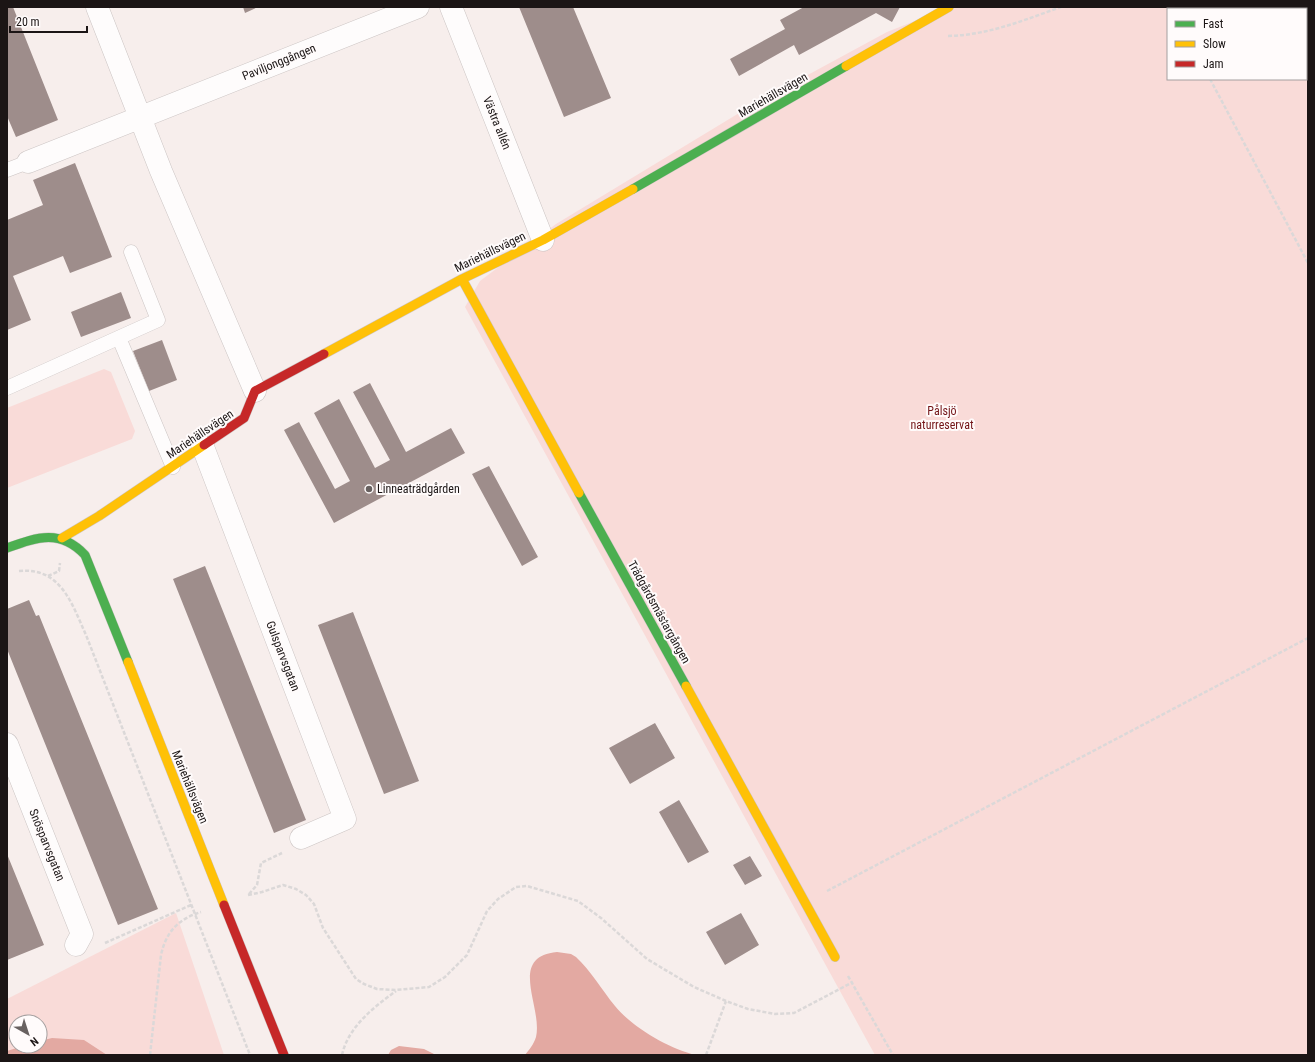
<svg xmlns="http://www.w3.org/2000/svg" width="1315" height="1062" font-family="'Roboto Condensed',sans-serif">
	<rect width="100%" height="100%" fill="#f7eeec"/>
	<path fill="#f9dbd8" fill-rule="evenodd" d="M950,7H1308V1055H875L465,307L480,281L556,224L754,104L887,32ZM1168,9H1306V79H1168Z
		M104,369L111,372L135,431L132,439L7,488V408Z
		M176,913L224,1055H7V999ZM16,1022H40V1046H16Z"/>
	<path fill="#e3a9a2" d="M557,952L571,954L576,957C591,971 602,990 615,1006C632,1027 669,1049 696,1055H525C529,1050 534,1044 536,1037C543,1007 507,957 557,952Z
		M52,1038L84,1040L107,1055H7V1051L23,1046H40V1041Z
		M399,1046L424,1049L436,1055H388L391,1050Z"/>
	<path fill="#9e8d8b" d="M7,7H13L58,120L16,137L7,116Z
		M243,7H258L245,13Z
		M519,7H573L611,98L564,117Z
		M804,7H900L892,22L876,13L799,55L794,45L739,76L730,59L785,29L780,20Z
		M75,163L112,257L70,273L63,256L13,276L31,320L7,330V220L43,205L33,180Z
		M121,292L131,318L81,337L71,312Z
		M162,340L177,380L149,391L133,351Z
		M370,383L406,452L451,428L465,453L334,523L284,430L299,422L335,489L350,481L314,413L339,399L375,468L390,460L353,392Z
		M489,466L538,557L522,566L472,474Z
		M205,566L306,820L274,833L173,579Z
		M29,600L36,616L39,615L158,909L118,925L7,649V609Z
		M353,612L419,781L384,794L318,625Z
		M655,723L675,758L630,784L609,748Z
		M679,800L709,852L688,863L659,812Z
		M7,854L44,945L7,960Z
		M750,856L762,876L745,885L733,865Z
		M741,913L759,945L725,965L706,932Z"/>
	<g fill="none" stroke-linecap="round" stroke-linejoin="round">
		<defs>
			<path id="lane" d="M7,170L28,162
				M119,338L173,467
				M7,388L158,320L131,252"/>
			<path id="street" d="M97,7L161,171L255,391
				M451,7L543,240
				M28,162L418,7
				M203,447L345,819L301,838
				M7,744L82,934L76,945"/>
			<path id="fast" d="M633,189L846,66
				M579,493L686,686
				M7,548C38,537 60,529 85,555L128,662"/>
			<path id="slow" d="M846,66L949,7
				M462,279L579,493
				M324,354L462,279L543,240L633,189
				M62,538L99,516L204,445
				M128,662L224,905
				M686,686L835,957"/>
			<path id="jam" d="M204,445L244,418L255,391L324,354
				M224,905L284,1055"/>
		</defs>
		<use href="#lane" stroke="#ccc5c4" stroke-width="15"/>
		<use href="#street" stroke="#ccc5c4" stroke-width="23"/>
		<use href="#fast" stroke="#ccc5c4" stroke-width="10"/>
		<use href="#slow" stroke="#ccc5c4" stroke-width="10"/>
		<use href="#jam" stroke="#ccc5c4" stroke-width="10"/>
		<path stroke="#dbd8d8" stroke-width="2.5" stroke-dasharray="4 2" stroke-linecap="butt" d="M1172,7L1173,9
			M948,36C989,35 1024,20 1061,7
			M1210,79L1308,263
			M19,571C61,567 72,604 86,635L250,1055
			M48,576L59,571L60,563
			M827,891L1308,638
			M249,894L257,885L261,863L282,853
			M248,895L262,892L283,885L296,889L306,895L314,904L323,928L356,979L364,984L377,989L396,990L429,987L445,977L467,955L487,911L498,899L516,887L527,886L578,901L601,918L647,959L694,987L726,1001L748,1009L775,1014L794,1013L853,982
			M105,943L191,905
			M848,976L893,1055
			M150,1055L161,955C166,932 178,919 201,912
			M342,1055C348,1027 374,1007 396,991
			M706,1055L726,1001"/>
		<use href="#lane" stroke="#fefcfc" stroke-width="14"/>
		<use href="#street" stroke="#fefcfc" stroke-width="22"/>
		<use href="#fast" stroke="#4caf50" stroke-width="9"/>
		<use href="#slow" stroke="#ffc107" stroke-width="9"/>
		<use href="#jam" stroke="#c62828" stroke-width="9"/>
	</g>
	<circle fill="#686160" stroke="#fffbfb" stroke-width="1.5" cx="369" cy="489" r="4"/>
	<g text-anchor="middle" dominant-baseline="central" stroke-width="4" stroke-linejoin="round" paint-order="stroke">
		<g font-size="12" fill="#1b1515" stroke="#fffbfb">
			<text transform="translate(279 62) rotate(-22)">Paviljonggången</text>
			<text transform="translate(773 95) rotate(-30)">Mariehällsvägen</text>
			<text transform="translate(497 123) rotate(68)">Västra allén</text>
			<text transform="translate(490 252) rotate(-26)">Mariehällsvägen</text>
			<text transform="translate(200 434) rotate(-34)">Mariehällsvägen</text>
			<text transform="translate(659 612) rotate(61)">Trädgårdsmästargången</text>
			<text transform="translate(283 656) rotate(69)">Gulsparvsgatan</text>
			<text transform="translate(190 787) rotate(68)">Mariehällsvägen</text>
			<text transform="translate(47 845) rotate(68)">Snösparvsgatan</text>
		</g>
		<g font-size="12" fill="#721316" stroke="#fffbfb">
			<text x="942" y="411">Pålsjö<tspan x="942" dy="14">naturreservat</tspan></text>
		</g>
		<g font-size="12" fill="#1b1515" stroke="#fffbfb" text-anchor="start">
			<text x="377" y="489">Linneaträdgården</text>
		</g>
	</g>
	<rect width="1315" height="1062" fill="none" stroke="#1b1515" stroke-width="16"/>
	<rect x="1167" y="8" width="140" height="72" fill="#fffbfb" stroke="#a49f9f"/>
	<rect x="1175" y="21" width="20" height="6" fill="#4caf50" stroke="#a49f9f"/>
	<text x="1203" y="28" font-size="12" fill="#1b1515">Fast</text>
	<rect x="1175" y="41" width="20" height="6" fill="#ffc107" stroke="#a49f9f"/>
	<text x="1203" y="48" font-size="12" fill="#1b1515">Slow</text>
	<rect x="1175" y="61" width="20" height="6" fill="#c62828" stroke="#a49f9f"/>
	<text x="1203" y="68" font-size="12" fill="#1b1515">Jam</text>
	<g transform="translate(28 1034) rotate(141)"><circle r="19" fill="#fffbfb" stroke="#a49f9f"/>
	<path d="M0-3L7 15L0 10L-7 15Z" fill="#686160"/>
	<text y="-6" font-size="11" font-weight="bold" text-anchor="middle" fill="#1b1515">N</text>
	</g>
	<path d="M10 26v6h77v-6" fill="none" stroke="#1b1515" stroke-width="2"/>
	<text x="16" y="26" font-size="12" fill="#1b1515" stroke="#fffbfb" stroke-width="3" paint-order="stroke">20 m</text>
</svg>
